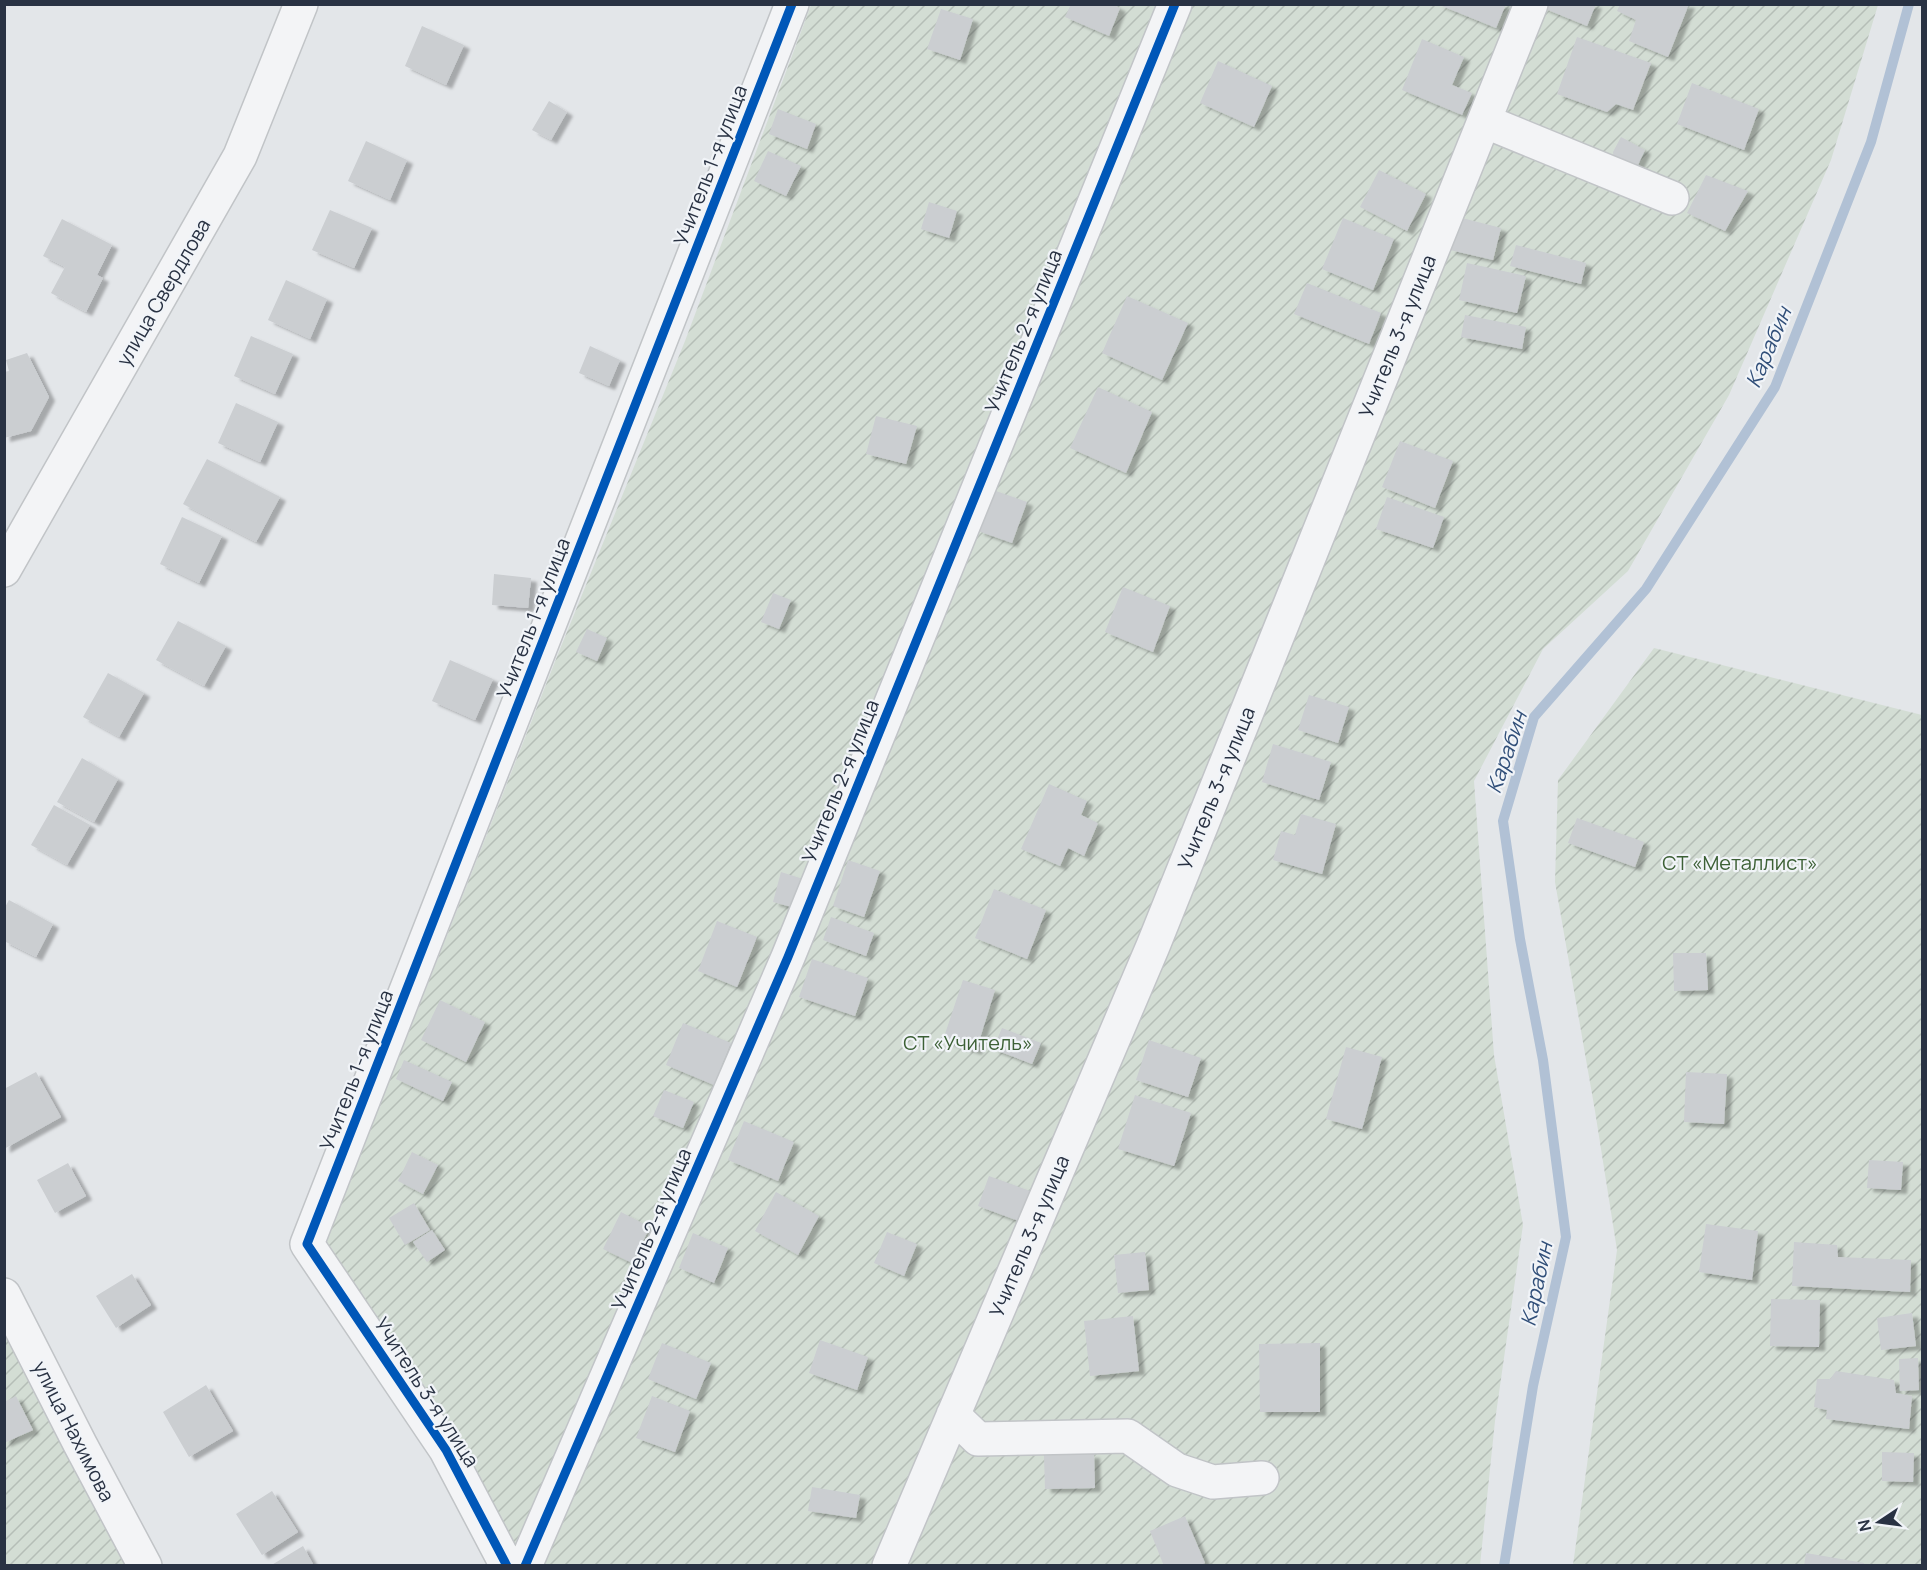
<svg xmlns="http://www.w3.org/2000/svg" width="1927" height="1570" font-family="Manrope,sans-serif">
	<defs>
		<pattern id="garden-furrows" width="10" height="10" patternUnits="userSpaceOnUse" patternTransform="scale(1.5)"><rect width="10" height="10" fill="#d3ddd4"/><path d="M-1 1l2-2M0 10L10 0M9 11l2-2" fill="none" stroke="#b5beb7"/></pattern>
		<filter id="shadow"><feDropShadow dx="6" dy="4" stdDeviation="1.5" flood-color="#0004"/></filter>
	</defs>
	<rect width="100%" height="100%" fill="#e3e6e9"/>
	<path fill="url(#garden-furrows)" d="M811,5H1878L1831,160L1729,395L1628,571L1543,649L1474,781L1494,1055L1523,1225L1495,1421L1480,1565H522L324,1247L558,654L685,341Z
		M1654,648L1922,715V1565H1573L1617,1250L1595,1111L1555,882L1558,780Z
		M4,1319L133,1565H5Z"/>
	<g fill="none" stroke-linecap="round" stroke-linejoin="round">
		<path stroke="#b1c1d5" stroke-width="10" d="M1504,1566L1533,1386L1566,1237L1543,1060L1520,939L1503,821L1534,717L1646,589L1775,387L1871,142L1909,4"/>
	</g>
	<path fill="#cbced1" filter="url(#shadow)" d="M1071,4H1112L1120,8L1109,36L1065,17Z
		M1437,4H1506L1496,28Z
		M1544,4H1596L1587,26L1543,8Z
		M1620,4H1689L1668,57L1629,41L1636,20L1617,11Z
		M941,9L973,19L960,60L927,49Z
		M422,26L464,45L446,85L405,66Z
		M1577,37L1651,63L1633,110L1616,104L1607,112L1557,94Z
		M1422,39L1464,57L1452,85L1472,93L1462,115L1402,90Z
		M1218,61L1272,86L1254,127L1200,103Z
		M1692,83L1759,109L1744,150L1677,124Z
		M549,101L567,112L551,140L532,130Z
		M778,109L816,124L807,149L769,134Z
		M1621,137L1645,150L1638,165L1629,162L1621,165L1614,160L1613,152Z
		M366,141L407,160L390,200L348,181Z
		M768,151L801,166L786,196L754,181Z
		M1379,170L1426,194L1407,231L1360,207Z
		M1706,175L1748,191L1725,231L1687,213Z
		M929,202L957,211L949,238L921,229Z
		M330,210L372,228L354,268L312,250Z
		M1458,217L1501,228L1493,260L1450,250Z
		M1343,218L1394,239L1373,290L1322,269Z
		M62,219L112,245L97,275L103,278L86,312L51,293L65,267L43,256Z
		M1516,245L1586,263L1581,284L1510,266Z
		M1467,263L1526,276L1517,313L1459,300Z
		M286,280L327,299L310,339L268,320Z
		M1307,283L1381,313L1369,344L1294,314Z
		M1127,296L1188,323L1162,380L1102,353Z
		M1465,315L1526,327L1522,349L1461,337Z
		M251,336L293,354L275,394L234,376Z
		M590,346L620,360L609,386L579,373Z
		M27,353L49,397L31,431L4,438V372L9,371L6,360Z
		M1098,387L1152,412L1126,473L1070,448Z
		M236,403L278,422L260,462L218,443Z
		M876,416L917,426L906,464L866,454Z
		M1400,441L1453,461L1435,508L1382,487Z
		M207,459L280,497L256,542L183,504Z
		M993,490L1027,502L1012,543L978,531Z
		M1387,497L1444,517L1433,548L1376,529Z
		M182,517L222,536L199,583L160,564Z
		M494,574L531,578L528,608L492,605Z
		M1123,587L1170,606L1153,652L1105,632Z
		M773,593L791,600L779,629L761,622Z
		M178,621L226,646L204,686L156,660Z
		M587,629L607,638L597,661L576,652Z
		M450,660L493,679L475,720L432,701Z
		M108,673L144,693L119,737L83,717Z
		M1309,695L1349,707L1338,743L1298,730Z
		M1273,744L1331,762L1319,800L1262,782Z
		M82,758L118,779L94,822L57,802Z
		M1049,784L1087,801L1081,815L1098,823L1084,856L1068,848L1060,866L1021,849Z
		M54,805L90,825L67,865L31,845Z
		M1301,814L1336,824L1322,874L1273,860L1281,831L1295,835Z
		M1577,818L1644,842L1635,867L1568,843Z
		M848,860L880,871L864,917L833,906Z
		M781,872L803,879L795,908L773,902Z
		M994,889L1046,910L1027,959L975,938Z
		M9,900L53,924L36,957L4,941V909Z
		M831,917L874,933L866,956L823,940Z
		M717,921L757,937L737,987L698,971Z
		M1673,953H1706L1708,990L1674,991Z
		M812,959L868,978L855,1016L799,997Z
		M963,980L995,990L976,1051L943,1040Z
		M440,1000L485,1022L466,1062L421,1040Z
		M683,1023L731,1043L714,1085L666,1065Z
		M1002,1028L1041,1043L1032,1064L993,1049Z
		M1149,1040L1201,1058L1188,1097L1136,1080Z
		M1346,1047L1382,1057L1362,1129L1326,1119Z
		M404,1060L452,1082L443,1101L396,1079Z
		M36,1072L61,1117L4,1149V1089Z
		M1686,1072L1727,1074L1724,1124L1684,1122Z
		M664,1090L694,1102L683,1128L653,1116Z
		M1135,1095L1191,1113L1174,1166L1118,1149Z
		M744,1121L794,1142L778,1181L728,1160Z
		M412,1152L438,1165L423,1194L398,1181Z
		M1869,1160L1903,1162L1901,1190L1867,1188Z
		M68,1163L86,1196L55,1213L37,1180Z
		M989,1176L1030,1191L1019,1221L978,1206Z
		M776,1192L819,1216L798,1255L755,1231Z
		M414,1203L430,1230L405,1245L389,1218Z
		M621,1212L650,1227L632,1263L603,1249Z
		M1706,1224L1758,1231L1752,1280L1699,1272Z
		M432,1230L445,1250L427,1262L413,1242Z
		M887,1232L917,1244L904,1276L874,1263Z
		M693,1233L728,1248L714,1283L679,1268Z
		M1794,1242L1837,1245L1838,1257L1911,1260L1910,1292L1792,1286Z
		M1145,1252L1149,1290L1118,1293L1114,1255Z
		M132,1274L151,1305L116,1328L96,1296Z
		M1771,1299L1820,1300L1819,1347L1770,1346Z
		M1912,1313L1916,1346L1881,1350L1877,1318Z
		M1133,1316L1139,1371L1090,1376L1084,1321Z
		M820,1340L868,1357L857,1390L809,1373Z
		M662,1343L711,1363L696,1399L648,1379Z
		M1320,1343V1412H1260L1259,1344Z
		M1918,1358L1919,1390L1900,1391L1899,1359Z
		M1836,1371L1894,1380L1896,1393L1912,1396L1909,1429L1826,1419L1827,1410L1814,1407L1817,1379H1830Z
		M206,1385L233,1431L189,1457L163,1412Z
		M16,1396L33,1430L4,1443V1402Z
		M652,1396L690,1411L675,1452L636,1438Z
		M1882,1452L1914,1453L1913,1482L1882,1481Z
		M1094,1454L1095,1488L1045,1489L1044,1455Z
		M812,1487L860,1495L856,1518L808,1511Z
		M272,1491L298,1532L262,1555L236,1514Z
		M1185,1516L1205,1563L1199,1566H1164L1150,1531Z
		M303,1546L314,1566H270Z
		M1806,1553L1864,1563L1863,1566H1804Z"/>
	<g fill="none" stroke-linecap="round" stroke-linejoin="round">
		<defs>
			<path id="minor" d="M1484,121L1672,198
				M4,570L240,156L301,4
				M4,1295L80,1444L145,1566
				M953,1415L978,1439L1128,1436L1177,1470L1213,1482L1262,1478
				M507,1566L446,1450L307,1244L792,4
				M525,1566L788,957L1175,4
				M889,1566L1153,946L1531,4"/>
		</defs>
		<use href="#minor" stroke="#c1c4c7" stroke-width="36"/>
		<use href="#minor" stroke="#f3f4f6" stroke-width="33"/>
		<defs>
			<path id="cycleway" d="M507,1566L446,1450L307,1244L792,4
				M525,1566L788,957L1175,4"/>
		</defs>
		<use href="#cycleway" stroke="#f1f4f8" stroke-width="13"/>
		<use href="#cycleway" stroke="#0057b8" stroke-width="9"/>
	</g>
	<g text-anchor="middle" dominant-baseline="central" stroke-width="4.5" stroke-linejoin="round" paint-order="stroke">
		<g font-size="20" fill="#293243" stroke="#f1f4f8">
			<text transform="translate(710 165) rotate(-69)">Учитель 1-я улица</text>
			<text transform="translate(163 292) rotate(-60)">улица Свердлова</text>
			<text transform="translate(1023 331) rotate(-68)">Учитель 2-я улица</text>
			<text transform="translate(1397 336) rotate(-68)">Учитель 3-я улица</text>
			<text transform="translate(533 618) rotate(-69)">Учитель 1-я улица</text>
			<text transform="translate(840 781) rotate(-68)">Учитель 2-я улица</text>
			<text transform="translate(1216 788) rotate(-68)">Учитель 3-я улица</text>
			<text transform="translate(356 1070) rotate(-69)">Учитель 1-я улица</text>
			<text transform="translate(651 1229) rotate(-67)">Учитель 2-я улица</text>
			<text transform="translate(1029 1236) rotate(-67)">Учитель 3-я улица</text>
			<text transform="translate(427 1392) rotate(57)">Учитель 3-я улица</text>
			<text transform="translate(74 1431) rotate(63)">улица Нахимова</text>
		</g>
		<g font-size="20" fill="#3c6035" stroke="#f1f4f8">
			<text x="1740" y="862">СТ «Металлист»</text>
			<text x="968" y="1042">СТ «Учитель»</text>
		</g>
		<g font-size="21" font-style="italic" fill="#314f79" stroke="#f1f4f8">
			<text transform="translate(1768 347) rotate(-67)">Карабин</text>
			<text transform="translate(1506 752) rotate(-71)">Карабин</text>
			<text transform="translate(1536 1284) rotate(-78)">Карабин</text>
		</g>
	</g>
	<rect width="1927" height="1570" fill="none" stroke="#293243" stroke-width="12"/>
	<g transform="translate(1879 1522) rotate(257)" stroke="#f1f4f8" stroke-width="4.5" paint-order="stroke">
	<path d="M0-4.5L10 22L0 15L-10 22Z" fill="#293243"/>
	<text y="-9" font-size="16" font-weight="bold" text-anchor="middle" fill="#293243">N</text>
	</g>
</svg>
